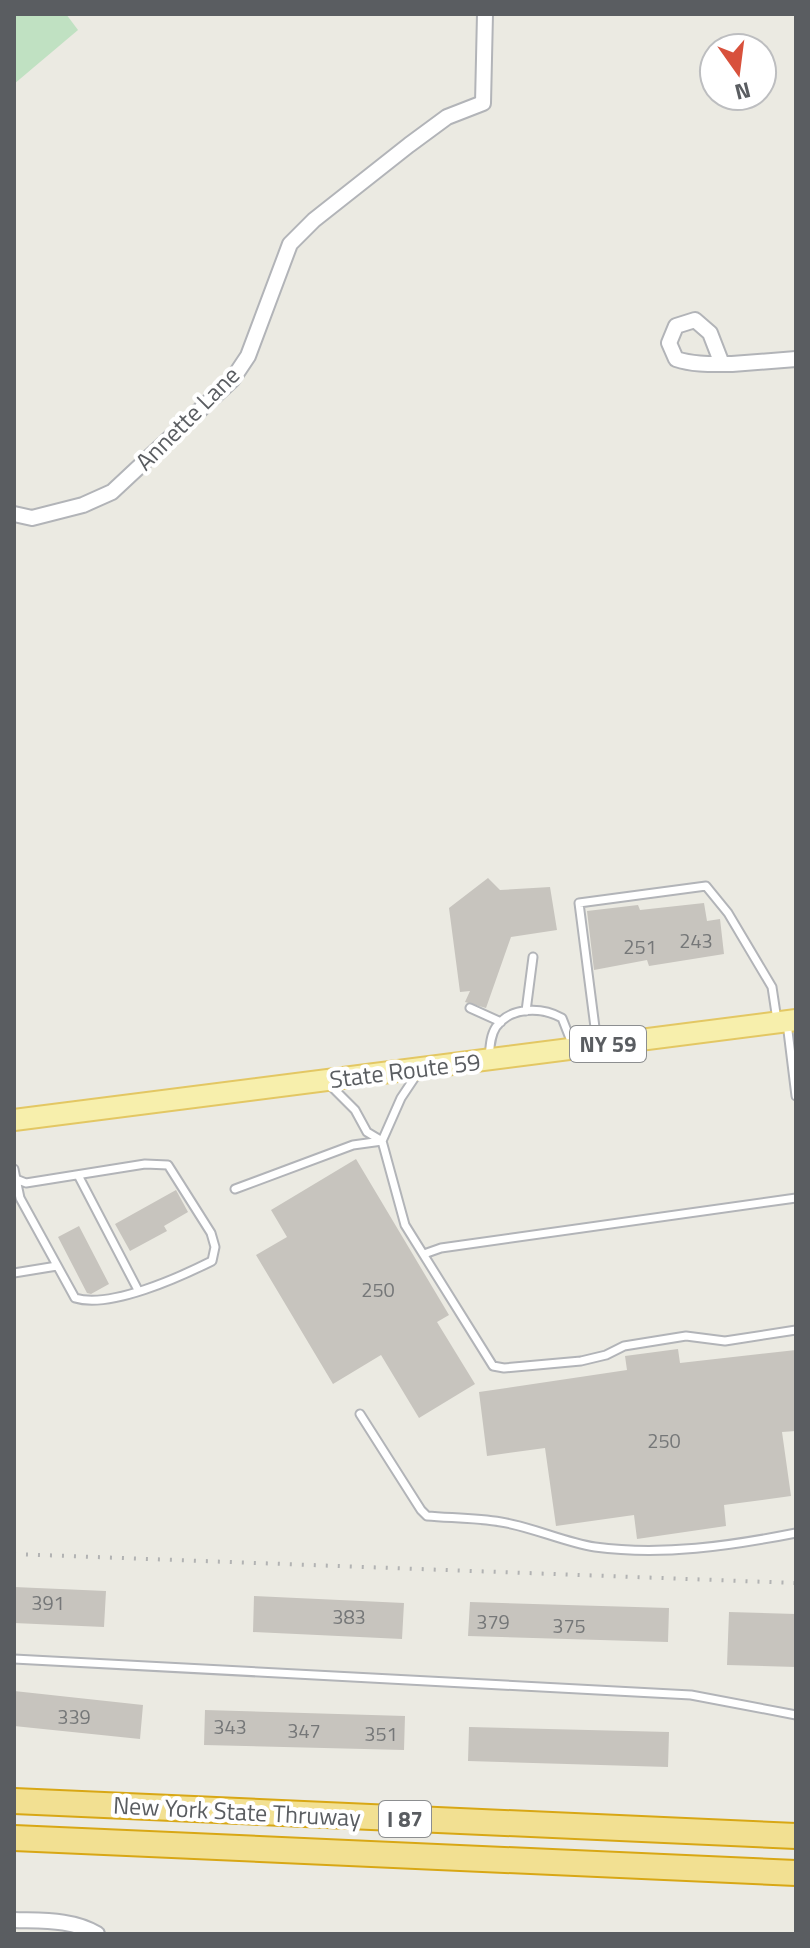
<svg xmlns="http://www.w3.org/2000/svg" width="810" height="1948" font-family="'Titillium Web',sans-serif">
	<rect width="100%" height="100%" fill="#ebeae2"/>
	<path fill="#c0e1c2" d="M14,14H66L78,30L14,84Z"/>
	<path fill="#c7c4be" d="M488,878L500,890L550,887L557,930L511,937L486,1008L465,1002L470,991L460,992L449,908Z
		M704,903L707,921L720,919L724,954L649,966L647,960L594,970L587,911L638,905L640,910Z
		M356,1159L449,1315L437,1322L475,1384L419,1418L381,1355L333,1384L256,1255L287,1237L271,1210Z
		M176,1190L188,1212L164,1226L167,1231L130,1251L115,1224Z
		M79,1226L109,1284L91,1294L87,1293L58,1237Z
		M678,1349L680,1363L796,1350V1431L782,1432L791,1496L724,1505L726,1526L637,1539L634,1515L556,1526L545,1448L487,1456L479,1392L627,1370L625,1356Z
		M14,1587L106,1591L104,1627L14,1623Z
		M254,1596L404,1603L402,1639L253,1632Z
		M470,1602L669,1608L668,1642L468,1636Z
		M729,1612L796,1614V1667L727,1665Z
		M14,1691L143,1705L140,1739L14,1726Z
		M205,1710L405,1716L404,1750L204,1745Z
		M469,1727L669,1732L668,1767L468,1761Z"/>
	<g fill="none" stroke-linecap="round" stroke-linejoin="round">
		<defs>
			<path id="lane" d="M470,1008L501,1022
				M526,1011L533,957
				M787,1023L796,1096
				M597,1043L579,903L706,886L728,913L772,987L777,1020
				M489,1059C490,1048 490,1036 496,1027C511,1006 542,1007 562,1018L573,1046
				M417,1074L401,1098L382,1141L405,1225L493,1366L504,1368L581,1361L606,1355L624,1346L686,1336L725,1341L796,1330
				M330,1085L355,1110L367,1132L382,1141
				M14,1169L16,1179L26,1183L145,1164L168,1165L211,1233L215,1247L212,1261C180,1277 110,1309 75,1298L20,1198L16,1179
				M78,1175L138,1290
				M235,1189L353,1145L382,1141
				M424,1254L441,1248L796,1198
				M14,1273L57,1266
				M360,1414L421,1510L427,1516C451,1518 477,1518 501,1522C533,1527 563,1542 595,1547C662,1556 730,1546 796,1533
				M14,1659L691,1695L796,1715"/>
			<path id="street" d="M722,364L710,333L695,320L676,326L669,343L676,359C694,365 712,364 732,364L796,359
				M14,514L32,518L83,505L112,492L232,380L248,356L290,244L314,220L409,145L447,117L483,103L485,14
				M14,1920C42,1921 73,1919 97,1934"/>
			<path id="primary" d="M14,1120L796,1020"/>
			<path id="highway" d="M14,1801L796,1836
				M14,1838L796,1873"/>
		</defs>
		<use href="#lane" stroke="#b2b4b8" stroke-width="11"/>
		<use href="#street" stroke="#b2b4b8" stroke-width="18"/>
		<use href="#primary" stroke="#e3c763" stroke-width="24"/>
		<use href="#highway" stroke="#d8a715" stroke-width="28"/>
		<use href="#lane" stroke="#fff" stroke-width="7"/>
		<use href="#street" stroke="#fff" stroke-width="14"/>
		<use href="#primary" stroke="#f7efac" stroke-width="20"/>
		<use href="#highway" stroke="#f2e092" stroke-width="24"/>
		<path stroke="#b2b3b3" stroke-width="4" stroke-dasharray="2 10" stroke-linecap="butt" d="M14,1554L796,1583"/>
	</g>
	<g text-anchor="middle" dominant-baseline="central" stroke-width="8" stroke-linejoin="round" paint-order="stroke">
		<g font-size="20" fill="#757778">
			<text x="696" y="940">243</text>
			<text x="640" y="946">251</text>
			<text x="378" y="1289">250</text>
			<text x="664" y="1440">250</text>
			<text x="48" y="1602">391</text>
			<text x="349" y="1616">383</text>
			<text x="493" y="1621">379</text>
			<text x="569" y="1625">375</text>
			<text x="74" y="1716">339</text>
			<text x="230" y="1726">343</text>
			<text x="304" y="1730">347</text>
			<text x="381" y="1733">351</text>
		</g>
		<g fill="#fff" stroke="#8c8e90" stroke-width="2">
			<rect x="570" y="1026" width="76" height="36" rx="6"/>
			<rect x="379" y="1801" width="52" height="36" rx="6"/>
		</g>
		<g font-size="22" font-weight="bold" fill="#5a5d61">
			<text x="608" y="1044">NY 59</text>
			<text x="405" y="1819">I 87</text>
		</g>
		<g font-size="24" fill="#5a5d61" stroke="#fff">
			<text transform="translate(187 418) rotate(-45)">Annette Lane</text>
			<text transform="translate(405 1070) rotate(-7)">State Route 59</text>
			<text transform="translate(237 1811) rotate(3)">New York State Thruway</text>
		</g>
	</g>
	<rect width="810" height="1948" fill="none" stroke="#5a5d61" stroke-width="32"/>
	<g transform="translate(738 72) rotate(166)"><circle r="38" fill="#ffffff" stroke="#bdbec0" stroke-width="2"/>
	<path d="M0-6L14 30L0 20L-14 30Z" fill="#d8513c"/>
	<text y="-12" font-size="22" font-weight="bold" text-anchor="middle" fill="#5a5d61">N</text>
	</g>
</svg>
